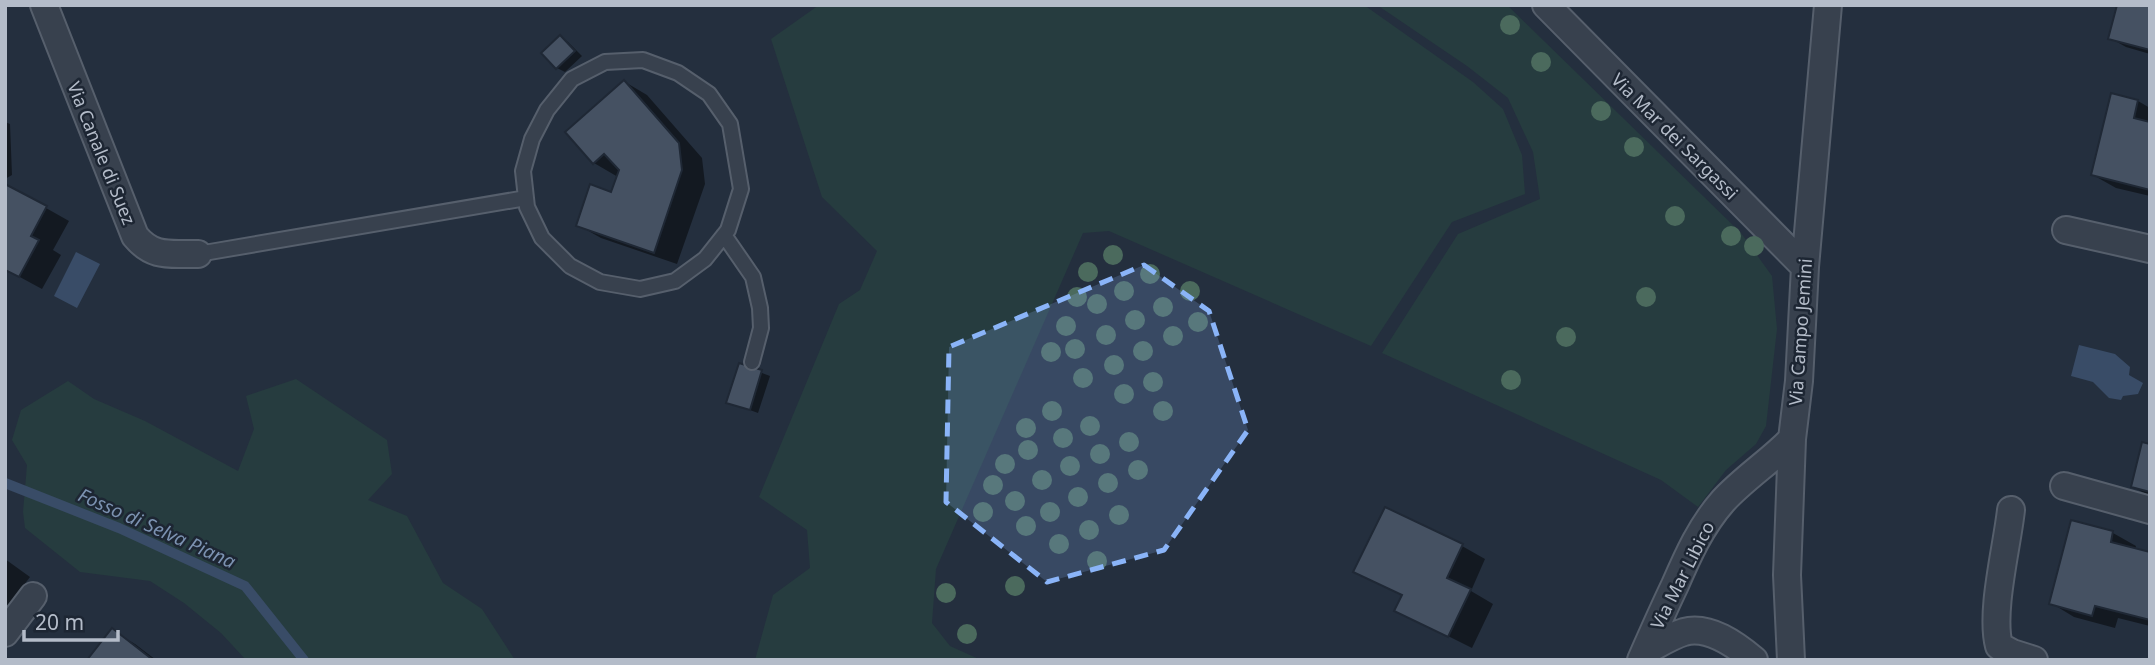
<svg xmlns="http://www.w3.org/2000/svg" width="2155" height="665" font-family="'Noto Sans',sans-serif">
	<rect width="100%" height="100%" fill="#242f3e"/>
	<path fill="#263c3f" d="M819,5H1364L1473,82L1503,109L1522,155L1525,194L1452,222L1371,346L1109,231L1083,233L936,569L932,623L950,646L981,660H755L773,595L810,568L807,530L759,497L839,304L860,290L877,251L822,197L771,39Z
		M1377,5H1507L1741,233L1772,276L1777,329L1766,426L1756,444L1726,470L1698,507L1661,480L1382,353L1458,234L1540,199L1533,152L1508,98L1467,66Z
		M296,379L387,440L392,474L368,500L407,516L443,583L482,609L515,660H246L221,633L184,603L150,581L80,572L25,528L23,512L27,465L12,440L21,410L68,381L94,399L145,421L238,471L254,429L246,396Z"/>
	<path fill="#394c67" d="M76,252L100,264L77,308L54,296Z
		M2079,345L2115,354L2130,367L2129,375L2143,383L2138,394L2123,396L2121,400L2109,398L2093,382L2071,376Z"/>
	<path fill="#0007" d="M2150,5V54L2126,47L2110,38Z
		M561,37L568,42L582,56L565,72L557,68Z
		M625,82L647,95L702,158L705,184L677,264L601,238L578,225L612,194L618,177L594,163Z
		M2112,95L2138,101L2150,108V196L2116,188L2093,175Z
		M5,122L10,124L12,175L5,179Z
		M46,208L69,221L53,250L61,255L42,289L5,269Z
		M740,365L770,376L758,413L728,402Z
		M2150,446V496L2133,487Z
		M1386,509L1462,546L1485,559L1471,591L1493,604L1472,648L1396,610L1403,596L1355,571Z
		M2072,522L2113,533L2136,546L2135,550L2150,554V626L2118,618L2115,628L2074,617L2051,603Z
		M5,559L30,577L5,610Z
		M113,631L135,644L156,660H89Z"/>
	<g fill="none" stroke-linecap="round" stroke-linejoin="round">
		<path stroke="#394c67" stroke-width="10" d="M5,483L119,528L245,586L304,660"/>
	</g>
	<path fill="#455162" stroke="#1f2835" stroke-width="2" d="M2117,5H2150V50L2108,39Z
		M560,35L575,51L556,69L541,53Z
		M624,80L679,143L682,170L654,253L576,226L590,184L611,192L619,170L604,154L593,164L565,132Z
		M2111,93L2138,100L2134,118L2150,122V190L2091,175Z
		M5,184L47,206L31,236L39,240L19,277L5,270Z
		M739,363L762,370L750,410L726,403Z
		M2142,442L2150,444V492L2131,487Z
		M1385,507L1463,544L1447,578L1471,589L1448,637L1394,611L1402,595L1353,572Z
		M2071,520L2113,531L2111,542L2150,552V620L2095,606L2092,616L2049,604Z
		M112,628L153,660H87Z"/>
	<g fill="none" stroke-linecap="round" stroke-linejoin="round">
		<defs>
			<path id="lane" d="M643,60L678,73L709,94L730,124L741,189L728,230L705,259L675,281L640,289L600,282L570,266L542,238L527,207L523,171L532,139L547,110L572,79L605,62Z
				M724,235L753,277L760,308L761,328L752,362
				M198,254L526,198"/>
			<path id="street" d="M44,5L135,236C154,259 171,253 198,254
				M1546,5L1805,267
				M2066,230L2150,249
				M2064,486L2150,510
				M2011,510C2007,547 1990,612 1999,646L2012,653L2034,660
				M5,633L33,596
				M1645,651C1657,645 1671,636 1684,632C1709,625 1736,645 1754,660
				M1641,660C1652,635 1663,610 1675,585C1688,555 1701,526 1723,501C1744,478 1771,461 1792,439
				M1791,660L1787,575L1792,439L1799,381L1805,267L1828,5"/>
		</defs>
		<use href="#lane" stroke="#565f6c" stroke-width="18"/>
		<use href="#street" stroke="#565f6c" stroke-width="30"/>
		<use href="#lane" stroke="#38414e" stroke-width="14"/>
		<use href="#street" stroke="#38414e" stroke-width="26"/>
	</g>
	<g fill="#4b6a5d">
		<circle cx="1510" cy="25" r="10"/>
		<circle cx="1541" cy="62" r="10"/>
		<circle cx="1601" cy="111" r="10"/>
		<circle cx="1634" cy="147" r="10"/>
		<circle cx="1675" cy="216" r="10"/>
		<circle cx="1731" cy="236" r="10"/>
		<circle cx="1754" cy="246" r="10"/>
		<circle cx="1113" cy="255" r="10"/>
		<circle cx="1088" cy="272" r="10"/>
		<circle cx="1150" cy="274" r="10"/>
		<circle cx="1124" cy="291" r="10"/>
		<circle cx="1190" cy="291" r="10"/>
		<circle cx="1077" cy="297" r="10"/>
		<circle cx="1646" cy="297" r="10"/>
		<circle cx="1097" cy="304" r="10"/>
		<circle cx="1163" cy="307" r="10"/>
		<circle cx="1135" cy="320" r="10"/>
		<circle cx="1198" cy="322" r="10"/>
		<circle cx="1066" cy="326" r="10"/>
		<circle cx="1106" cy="335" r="10"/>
		<circle cx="1173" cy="336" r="10"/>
		<circle cx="1566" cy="337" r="10"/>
		<circle cx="1075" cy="349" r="10"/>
		<circle cx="1143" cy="351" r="10"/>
		<circle cx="1051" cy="352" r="10"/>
		<circle cx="1114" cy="365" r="10"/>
		<circle cx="1083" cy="378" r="10"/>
		<circle cx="1511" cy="380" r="10"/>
		<circle cx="1153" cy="382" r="10"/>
		<circle cx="1124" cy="394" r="10"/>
		<circle cx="1052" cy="411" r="10"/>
		<circle cx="1163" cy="411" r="10"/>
		<circle cx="1090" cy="426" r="10"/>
		<circle cx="1026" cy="428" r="10"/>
		<circle cx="1063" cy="438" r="10"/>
		<circle cx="1129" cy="442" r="10"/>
		<circle cx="1028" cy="450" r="10"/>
		<circle cx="1100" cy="454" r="10"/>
		<circle cx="1005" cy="464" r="10"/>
		<circle cx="1070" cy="466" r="10"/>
		<circle cx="1138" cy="470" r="10"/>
		<circle cx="1042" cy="480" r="10"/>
		<circle cx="1108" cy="483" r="10"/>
		<circle cx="993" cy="485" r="10"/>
		<circle cx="1078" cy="497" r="10"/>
		<circle cx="1015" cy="501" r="10"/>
		<circle cx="983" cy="512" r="10"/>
		<circle cx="1050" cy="512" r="10"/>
		<circle cx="1119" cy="515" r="10"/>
		<circle cx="1026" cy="526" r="10"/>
		<circle cx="1089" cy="530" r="10"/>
		<circle cx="1059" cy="544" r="10"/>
		<circle cx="1097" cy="561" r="10"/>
		<circle cx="1015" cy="586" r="10"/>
		<circle cx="946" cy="593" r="10"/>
		<circle cx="967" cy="634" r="10"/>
	</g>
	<path fill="#8ab4f8" fill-opacity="0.2" stroke="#8ab4f8" stroke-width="5" stroke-dasharray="14 9" stroke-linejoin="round" d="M1144,265L1209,311L1248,430L1164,550L1047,582L946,502L949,347Z"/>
	<g text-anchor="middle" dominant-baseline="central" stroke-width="5" stroke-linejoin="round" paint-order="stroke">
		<g font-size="18" fill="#b4bcc9" stroke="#1d2633">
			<text transform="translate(1675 136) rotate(45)">Via Mar dei Sargassi</text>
			<text transform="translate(102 153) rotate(68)">Via Canale di Suez</text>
			<text transform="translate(1800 332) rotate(-86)">Via Campo Jemini</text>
			<text transform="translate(1682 575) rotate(-63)">Via Mar Libico</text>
		</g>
		<g font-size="19" font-style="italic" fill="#7c92b1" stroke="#1d2633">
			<text transform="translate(157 528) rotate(24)">Fosso di Selva Piana</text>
		</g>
	</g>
	<rect width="2155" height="665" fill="none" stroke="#b4bcc9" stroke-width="14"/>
	<path d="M24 630v10h94v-10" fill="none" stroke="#b4bcc9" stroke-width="3.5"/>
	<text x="35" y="630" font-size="21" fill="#b4bcc9" stroke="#1d2633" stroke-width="5" paint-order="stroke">20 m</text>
</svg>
